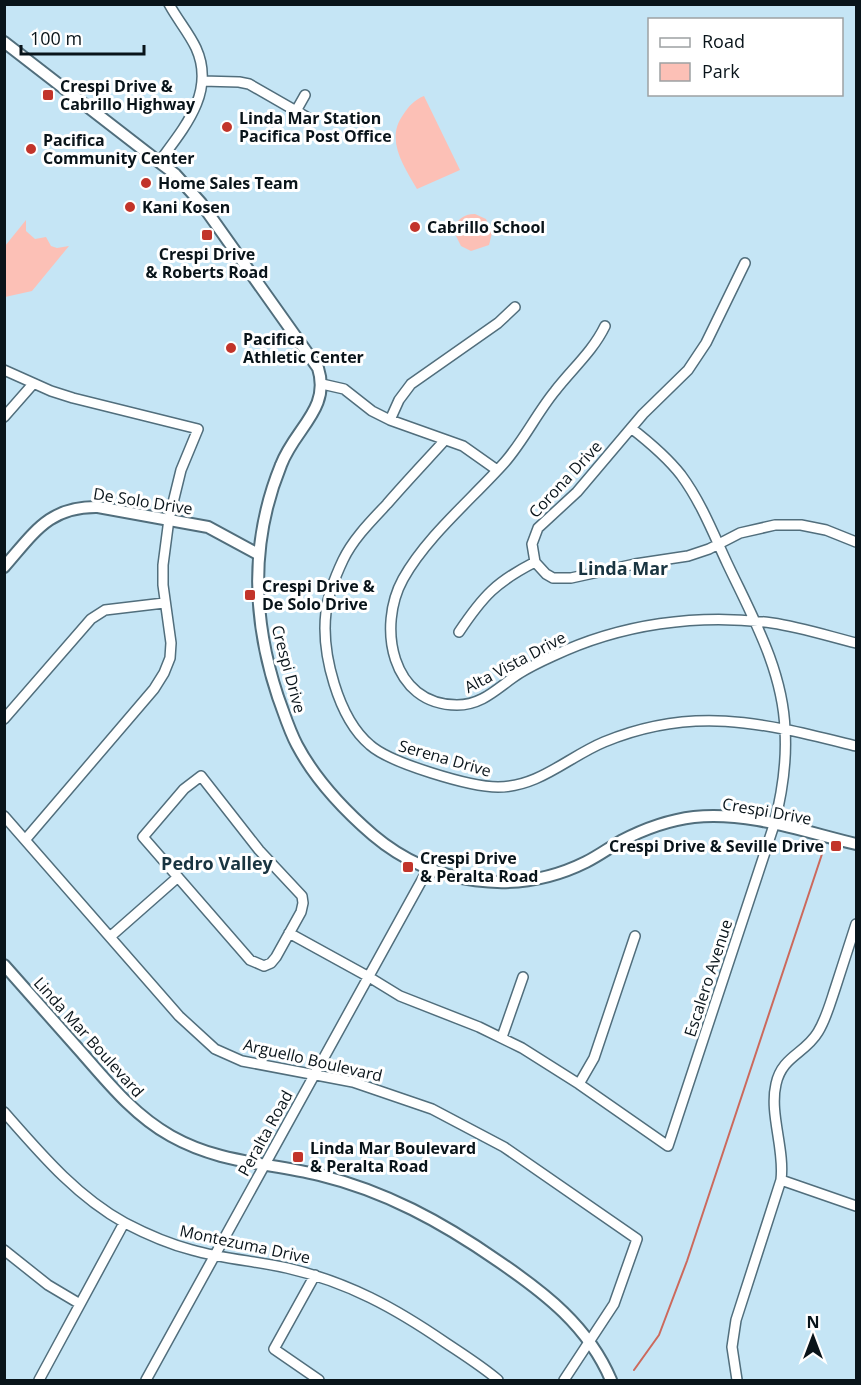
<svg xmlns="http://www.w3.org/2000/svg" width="861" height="1385" viewBox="0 0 861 1385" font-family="'Open Sans',sans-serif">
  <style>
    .green { fill: #fcc0b6 }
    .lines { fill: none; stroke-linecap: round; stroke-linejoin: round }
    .stream { stroke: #cc695c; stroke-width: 2 }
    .minor-casing { stroke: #516e7c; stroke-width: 12 }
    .tertiary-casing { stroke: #516e7c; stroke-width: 14 }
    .minor { stroke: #fff; stroke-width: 9 }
    .tertiary { stroke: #fff; stroke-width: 10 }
    .poi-dot { fill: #c2342a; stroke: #fff; stroke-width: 2 }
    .labels { text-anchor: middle; stroke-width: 6; stroke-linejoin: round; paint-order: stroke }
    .poi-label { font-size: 16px; font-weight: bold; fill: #09141a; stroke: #fff; text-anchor: start }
    .street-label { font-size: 16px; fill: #09141a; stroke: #fff }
    .neighbourhood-label { font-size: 18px; font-weight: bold; fill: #193440; stroke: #fff }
  </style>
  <rect width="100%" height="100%" fill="#c5e5f5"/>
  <path class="green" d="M424,96L460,170L417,189C404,166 385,140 403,115C409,106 414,100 424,96Z
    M475,214L486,219L492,233L489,245L471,251L461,246L453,230C457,220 463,214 475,214Z
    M26,220V231L35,239L46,237L51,246L57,248L69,246L32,291L5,297V246Z"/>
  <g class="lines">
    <path class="stream" d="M634,1370L659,1335L687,1261L824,848"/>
    <defs>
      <path id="minor" d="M202,81L239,82L249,84L310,119
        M296,111L305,95
        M159,162C184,128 216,92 196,48C189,33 177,19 169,4
        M745,263L706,343L688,370L643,414L577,492L538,528L532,544L535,562L546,574L553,578H571L635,564L688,556L709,549L740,533L775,525H801L826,530L856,542
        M605,326C593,351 572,369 555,391C537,413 524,440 505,462C472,499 427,536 403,579C377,626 391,705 457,705C484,705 499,686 520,673C531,666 542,661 553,656C620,624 698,613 772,623C800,627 828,636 856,643
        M4,370L51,391L73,398L198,429L181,470L169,519L163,565V585L171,643L170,658L164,673L154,689L25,840
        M322,384L344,389L372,411L390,420L463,446L497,470
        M4,417L33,384
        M390,420L399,400L411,384L498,323L515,307
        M445,440C426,461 406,482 387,504C371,521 353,539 343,560C335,577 328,594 326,612C321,653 338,718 370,745C390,763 470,787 498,787C539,787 568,757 604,742C695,704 766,724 856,746
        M459,632C483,596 496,582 535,562
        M4,719L91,619L105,610L164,603
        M201,776L259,850L302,896L303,903L301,912L276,957L271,963L264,966L250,960L143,837L184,789Z
        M4,816L179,1016L215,1049L242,1061L353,1082L432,1109L504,1147L637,1239L614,1304L564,1380
        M289,933L369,977L400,996L479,1027L522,1048L579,1084L668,1146L774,825C782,794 787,762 785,730C783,670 752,616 727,563C713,533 701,502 681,475C667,457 649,442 631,428
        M111,936L178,877
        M502,1037L523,977
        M579,1084L594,1058L635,936
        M4,1112C40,1153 76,1196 125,1223C146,1234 169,1244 192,1250C223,1259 256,1261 287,1268C348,1282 395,1308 446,1343C464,1355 483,1367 498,1380
        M781,1180L856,1206
        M4,1250L48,1285L80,1304
        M315,1275L274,1349L319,1380
        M39,1380L124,1223
        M146,1380L428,869
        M737,1380L732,1347L736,1320L781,1180C785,1149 769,1114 776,1084C782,1056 805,1054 818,1032C826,1019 830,1004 835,989C842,967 849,946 856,924"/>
      <path id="tertiary" d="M4,42L159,162L175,174L201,203L318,368C331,409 295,428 281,465C250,541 252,619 278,697C284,713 289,730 297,745C315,779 344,810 373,835C432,885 516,897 586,862C598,856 609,848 621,841C644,829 669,820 694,817C748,811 805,832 856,844
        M4,567C34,533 49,506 98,507L208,527L258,554
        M4,965C30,994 56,1024 82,1053C109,1084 135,1116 171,1136C221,1164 267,1162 319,1175C385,1191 442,1222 498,1261C545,1293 588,1326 611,1380"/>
    </defs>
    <use href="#minor" class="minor-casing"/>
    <use href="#tertiary" class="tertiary-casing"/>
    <use href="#minor" class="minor"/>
    <use href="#tertiary" class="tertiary"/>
  </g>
  <g class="poi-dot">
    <rect x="42" y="89" width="12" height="12" rx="3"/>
    <circle cx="227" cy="127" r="6"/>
    <circle cx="31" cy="149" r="6"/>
    <circle cx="146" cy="183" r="6"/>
    <circle cx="130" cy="207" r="6"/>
    <circle cx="415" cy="227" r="6"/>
    <rect x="201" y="229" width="12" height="12" rx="3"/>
    <circle cx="231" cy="348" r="6"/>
    <rect x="244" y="589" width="12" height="12" rx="3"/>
    <rect x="830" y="840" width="12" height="12" rx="3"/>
    <rect x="402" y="861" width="12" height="12" rx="3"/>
    <rect x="292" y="1151" width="12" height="12" rx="3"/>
  </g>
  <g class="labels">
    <g class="poi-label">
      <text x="60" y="92">Crespi Drive &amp;<tspan x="60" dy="18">Cabrillo Highway</tspan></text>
      <text x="239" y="124">Linda Mar Station<tspan x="239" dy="18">Pacifica Post Office</tspan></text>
      <text x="43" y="146">Pacifica<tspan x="43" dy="18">Community Center</tspan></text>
      <text x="158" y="189">Home Sales Team</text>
      <text x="142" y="213">Kani Kosen</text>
      <text x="427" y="233">Cabrillo School</text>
      <text x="207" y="260" text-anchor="middle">Crespi Drive<tspan x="207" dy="18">&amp; Roberts Road</tspan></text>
      <text x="243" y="345">Pacifica<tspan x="243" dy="18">Athletic Center</tspan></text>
      <text x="262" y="592">Crespi Drive &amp;<tspan x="262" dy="18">De Solo Drive</tspan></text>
      <text x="824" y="852" text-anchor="end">Crespi Drive &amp; Seville Drive</text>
      <text x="420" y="864">Crespi Drive<tspan x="420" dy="18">&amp; Peralta Road</tspan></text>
      <text x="310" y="1154">Linda Mar Boulevard<tspan x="310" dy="18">&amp; Peralta Road</tspan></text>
    </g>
    <g class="street-label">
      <text transform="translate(565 479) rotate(-47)" y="6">Corona Drive</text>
      <text transform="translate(143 501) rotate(9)" y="6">De Solo Drive</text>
      <text transform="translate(515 662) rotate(-28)" y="6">Alta Vista Drive</text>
      <text transform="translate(289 669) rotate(75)" y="6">Crespi Drive</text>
      <text transform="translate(445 758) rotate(16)" y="6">Serena Drive</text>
      <text transform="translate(767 811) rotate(10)" y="6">Crespi Drive</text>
      <text transform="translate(708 978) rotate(-72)" y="6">Escalero Avenue</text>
      <text transform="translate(89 1037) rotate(48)" y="6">Linda Mar Boulevard</text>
      <text transform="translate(313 1060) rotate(13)" y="6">Arguello Boulevard</text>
      <text transform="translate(265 1133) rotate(-61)" y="6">Peralta Road</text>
      <text transform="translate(245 1244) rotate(12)" y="6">Montezuma Drive</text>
    </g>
    <g class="neighbourhood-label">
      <text x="623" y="575">Linda Mar</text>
      <text x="217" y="870">Pedro Valley</text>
    </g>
  </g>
  <rect width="861" height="1385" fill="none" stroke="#09141a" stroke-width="12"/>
  <rect x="648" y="18" width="195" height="78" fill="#ffffff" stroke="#9da1a3" stroke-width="1.5"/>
  <rect x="660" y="38" width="30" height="9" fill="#ffffff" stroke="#9da1a3" stroke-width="1.5"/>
  <text x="702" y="48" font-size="18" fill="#09141a">Road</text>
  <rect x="660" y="63" width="30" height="18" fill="#fcc0b6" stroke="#9da1a3" stroke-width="1.5"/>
  <text x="702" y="78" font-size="18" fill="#09141a">Park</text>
  <g transform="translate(813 1337)" stroke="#ffffff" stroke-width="4.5" paint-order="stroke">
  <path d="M0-4.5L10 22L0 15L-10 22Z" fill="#09141a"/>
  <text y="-9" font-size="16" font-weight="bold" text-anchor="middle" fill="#09141a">N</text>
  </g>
  <path d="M21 45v9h123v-9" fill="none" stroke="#09141a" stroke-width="3"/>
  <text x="30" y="45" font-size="18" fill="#09141a" stroke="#ffffff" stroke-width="4.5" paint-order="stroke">100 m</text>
</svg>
